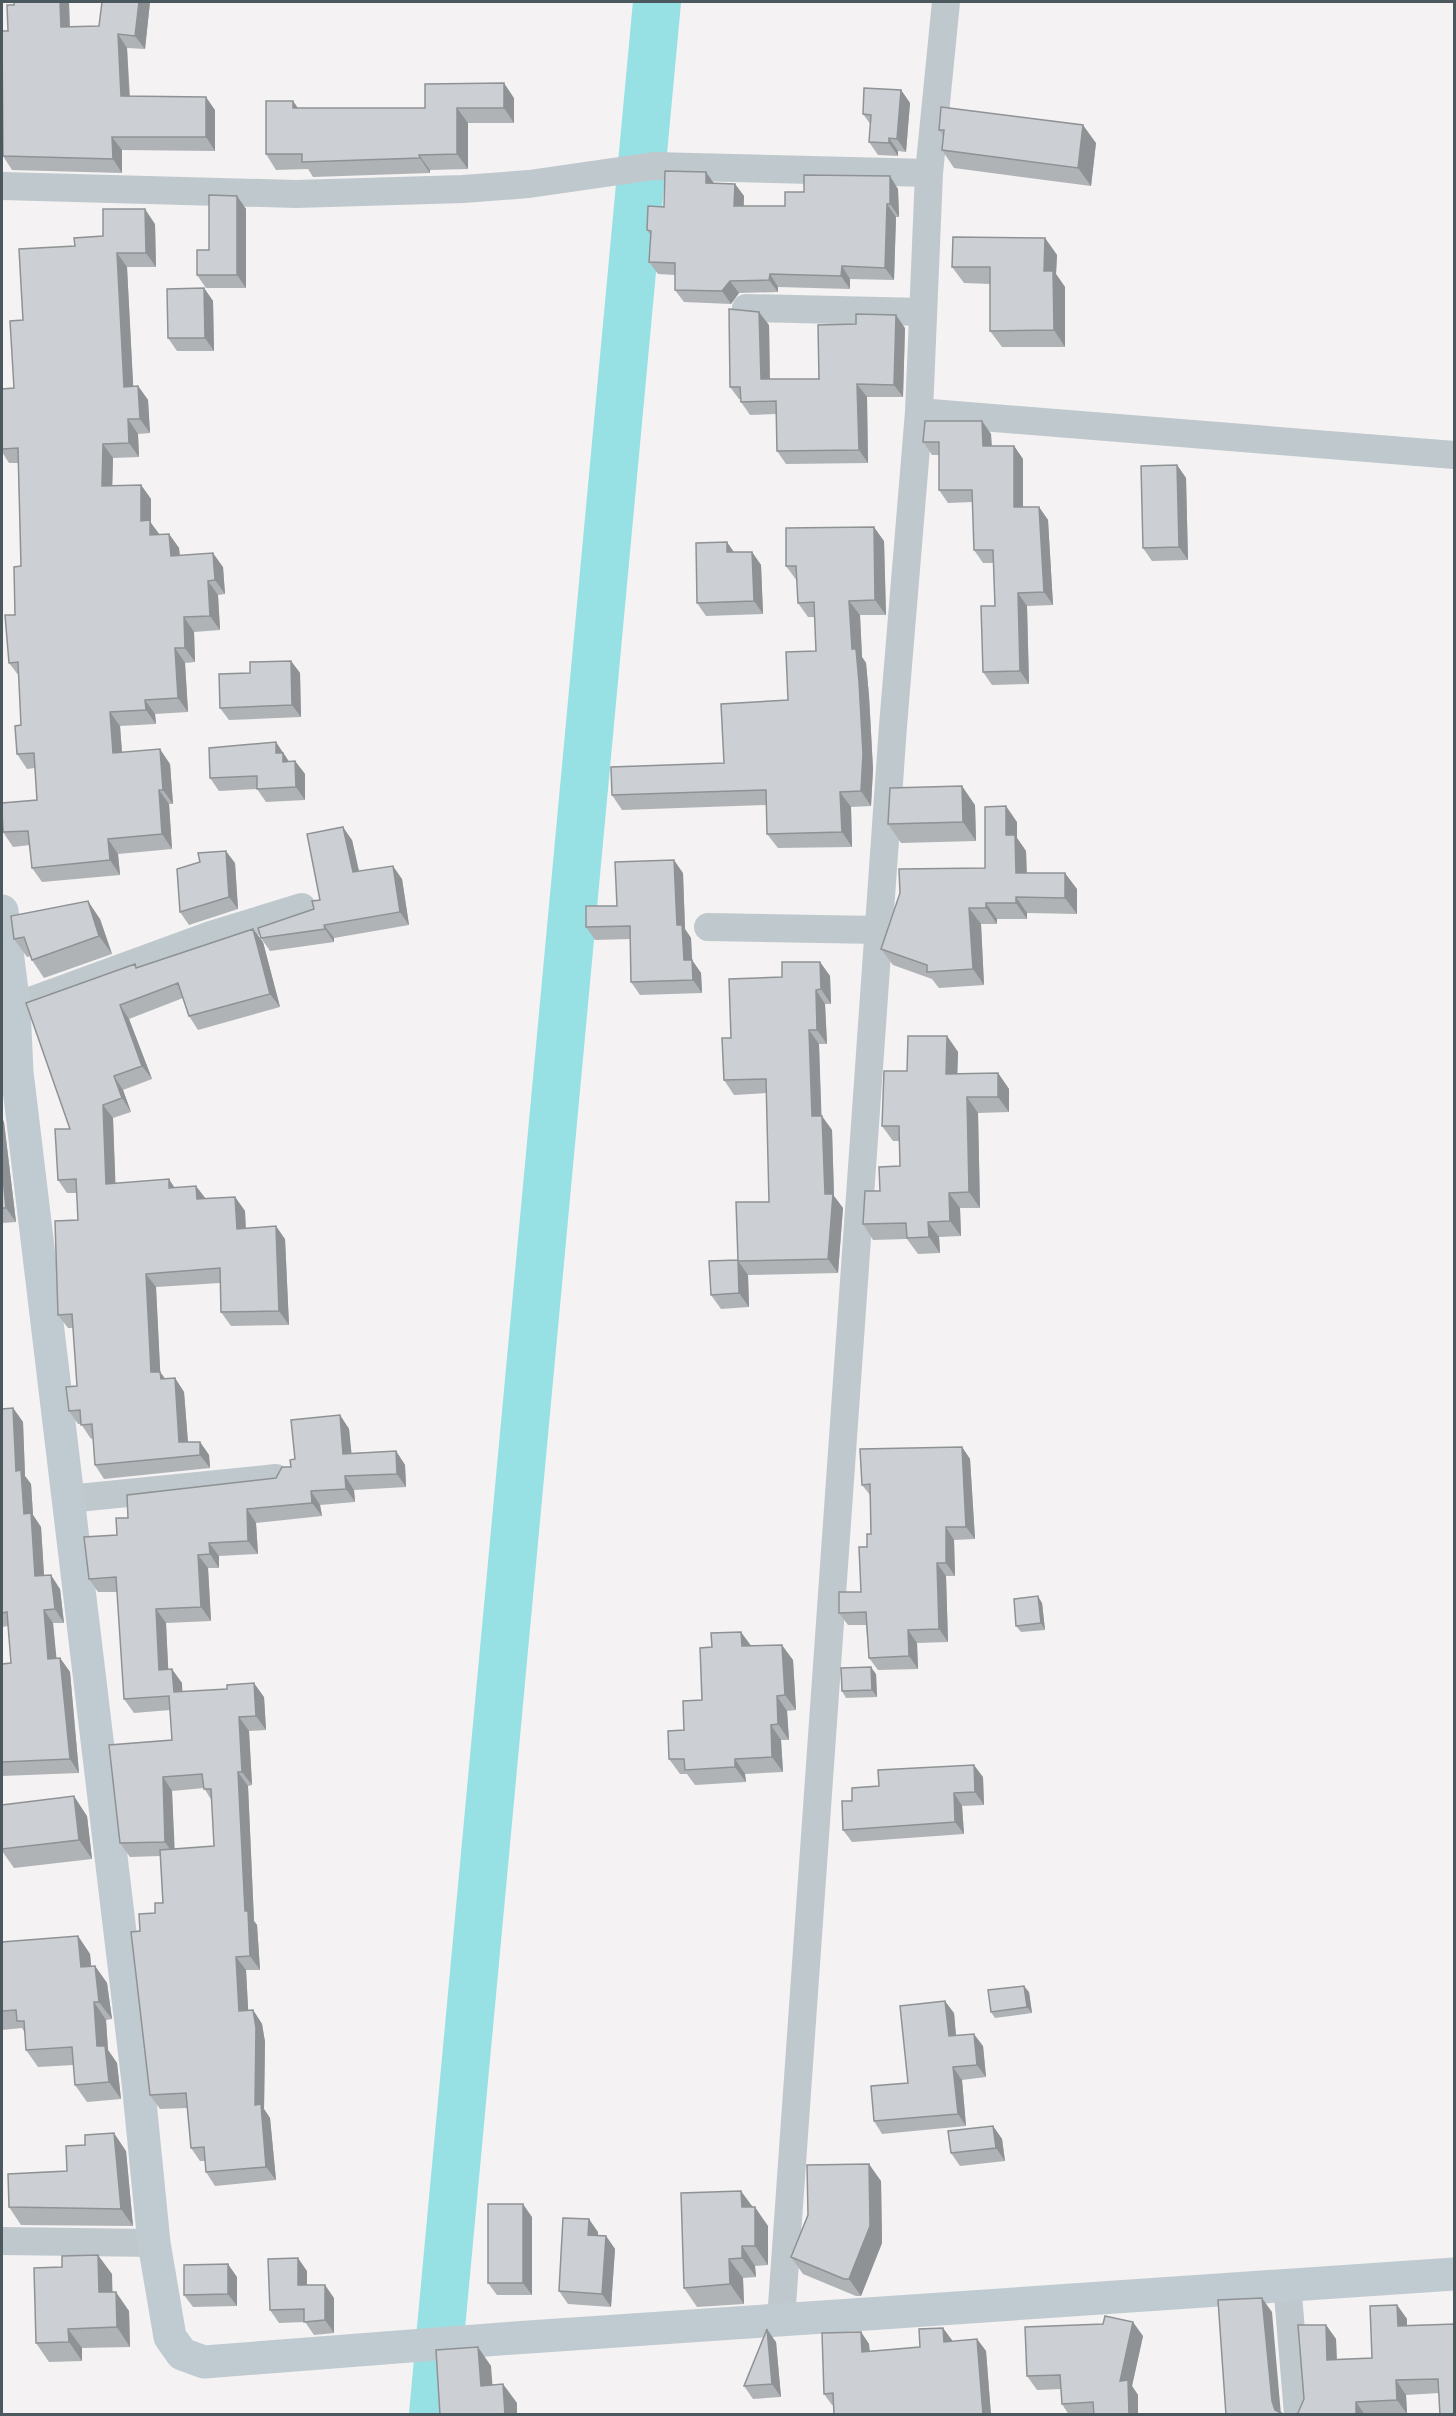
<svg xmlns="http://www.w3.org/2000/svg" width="1456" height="2416" viewBox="0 0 1456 2416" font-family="Arial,sans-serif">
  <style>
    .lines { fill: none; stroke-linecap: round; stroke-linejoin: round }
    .river { stroke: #97e1e5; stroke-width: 48 }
    .street { stroke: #bfc8cd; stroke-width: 28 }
    .secondary { stroke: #c0cbd1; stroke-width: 33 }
    .wall { fill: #afb3b6; fill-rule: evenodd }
    .shaded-wall { fill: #8f9294 }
    .building { fill: #ccd0d4; stroke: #8f9294; stroke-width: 1.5 }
  </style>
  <rect width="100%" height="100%" fill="#f4f2f2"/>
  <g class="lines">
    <path class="river" d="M433,2414L657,2"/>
    <path class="street" d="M2,186L296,194L463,189L529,184L654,166L929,173
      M746,308L923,312
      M919,412L1454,455
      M708,927L879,930
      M14,1007L211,935L302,907
      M68,1499L276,1478
      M2,2241L154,2243
      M1287,2283L1298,2414
      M781,2320L893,726L919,412L929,173L946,2"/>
    <path class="secondary" d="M2,911L14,1007L17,1072L138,2082L154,2243L170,2337L182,2354L204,2362L514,2338L1454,2274"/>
  </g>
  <path class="wall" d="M69,2L70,27L99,26L150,2L145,49L127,48L130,96L215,110V151L122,150V173L12,170L3,156L8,31L14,5Z
    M901,90L910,103L906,152L898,151V156L878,155L869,142L871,125L863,114Z
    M514,98V123H468V169L430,170V173L313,177L308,169L276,170L266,154L293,101L298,108H425Z
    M939,130L1096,143L1091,186L954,168L942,150L944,137Z
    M706,172L714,183L735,184L744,196V206H785L804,192L898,189L899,217H896L894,280L850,279V289L778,287V292L739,293L731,304L684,302L675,290V275L658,274L649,262L651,236L647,230L664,207Z
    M237,196L246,209V288H206L197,275Z
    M155,224L156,267H127L133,386H138L148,400L150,433L138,434L139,457L113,458L112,486L141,485L151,499V523L159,535L169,534L179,548L180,556L223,567L225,594L218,595L220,630L194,632L195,662L185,663L188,712L155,714L156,724L120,726L122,752L170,764L173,804H169L172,849L118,854L120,875L42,882L32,868L30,845L13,847L3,832L37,800L35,768L27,769L17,754L21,725L19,676L9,663L21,566L18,463H9L2,452V389L14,388L23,320L75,246L103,236Z
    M1045,238L1057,255L1056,274L1065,287V347H1002L990,331V284L964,283L952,267Z
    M204,288L213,301L214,351H177L168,338Z
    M769,325L770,379H819L905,328L903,397H867L868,463L786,464L777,451L776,414L750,415L741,402V399H739L730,387Z
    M982,421L991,434L992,446H1014L1023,459V507H1039L1048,520L1053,605L1027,606L1029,684L992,685L983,672L995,606L993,563H983L974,550L973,502L948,503L939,490V455H932L923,442Z
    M1177,465L1186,478L1188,560L1152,561L1143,548Z
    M884,541L886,615H860L862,657L866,663L869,696L873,769L871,806L851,807L852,847L778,848L767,834V805L622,810L612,795L724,763L788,700L816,651L815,617H808L798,603L797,581L786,566Z
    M752,552L761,565L763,614L706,616L697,603Z
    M291,661L300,673L301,717L229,720L220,708L250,673Z
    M285,755L288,761H295L305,774V800L266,802L257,789L219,791L210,778Z
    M975,805L976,841L901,843L888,824Z
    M1017,822V838L1026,851L1027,873L1077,889V914L1027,913V919H997V924H981L984,985L939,988L932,979L893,965L881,949L985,868Z
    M352,840L359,871L402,879L409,925L334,938V942L270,951L261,938L314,909L320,900Z
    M200,862L235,863L238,909L189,925L180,912Z
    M683,873L685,929L691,938L692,960L701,973L702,993L640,995L631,982L630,939L595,940L586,927L617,906Z
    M100,919L112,954L44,978L32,960L31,956L27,957L14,939Z
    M253,929L263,942L280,1007L198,1030L189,1016L183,998L129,1019L152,1079L123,1090L131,1112L113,1118L115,1183L174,1187L205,1199L235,1197L245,1211L246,1228L285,1239L289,1325L231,1326L221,1312L220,1283L156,1287L160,1372L165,1379L175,1378L184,1392L188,1442H200L209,1455L210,1468L104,1479L95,1465L93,1438L91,1439L81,1424H78L69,1411L77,1386L73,1328H68L58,1315L78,1220L77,1193H67L58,1180L70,1129L26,1003L137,968Z
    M820,962L830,976L831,1004H825L827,1044H819L821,1116L832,1130L834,1196L843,1208L838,1273L748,1275L749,1307L721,1309L711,1295L738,1260L769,1202L767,1093L734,1095L724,1080L731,1038L782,977Z
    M947,1036L958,1052L957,1074L998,1073L1009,1089V1112L978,1113L980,1208H960L961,1236L939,1237L940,1253L918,1254L907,1239L873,1240L863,1224L880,1191L900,1166L899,1141H893L882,1126L907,1071Z
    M2,1118L4,1122L16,1222L2,1223Z
    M13,1408L23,1422L25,1476L31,1484L33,1515L41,1527L44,1576L60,1589L64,1623H53L56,1659L60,1658L70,1672L79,1773L2,1776V1664L11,1663L8,1626L2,1627V1409Z
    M340,1415L349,1429L351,1453L396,1451L405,1465L406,1487L354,1490L355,1502L320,1505L322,1516L256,1523L258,1554L219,1556V1568H208L211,1621L166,1623L168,1669L182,1683V1692L264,1697L266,1730L249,1731L252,1785L248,1786L254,1921L257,1925L260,1970H246L248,2010H253L262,2024L265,2042L264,2109L270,2118L276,2180L215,2186L206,2172L205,2161H200L191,2148L187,2108L160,2109L150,2095L140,1931L163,1903L160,1856L130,1857L120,1843L172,1740L170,1710L134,1713L124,1699L117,1592H98L89,1579L128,1518L276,1478L291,1467L295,1459ZM204,1788L212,1801L214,1846L174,1849L172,1791Z
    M962,1447L970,1459L975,1539L954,1540L955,1576H946L948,1642L917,1643L918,1669L878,1670L869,1658L866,1625H848L839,1613L861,1592L871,1534L870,1495L862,1485Z
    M1042,1603L1045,1630L1021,1632L1016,1626Z
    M751,1646L793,1660L796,1710L787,1711L789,1740H781L783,1772L745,1774L746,1782L695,1785L687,1774H680L669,1759L684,1730L702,1700Z
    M876,1674L877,1697L846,1698L842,1691Z
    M983,1777L984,1805L962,1806L964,1834L852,1842L843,1830L852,1801L879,1786Z
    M2,1805L87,1816L92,1859L14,1868L2,1851Z
    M78,1936L90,1954L91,1966H95L107,1983L112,2019L106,2020L108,2050L117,2063L121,2099L87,2102L75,2085L73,2065L38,2067L26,2050L25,2033L22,2028L2,2030V1942Z
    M1029,1992L1032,2013L995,2018L991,2012Z
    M954,2013L956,2035L983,2046L986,2077L962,2080L966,2126L882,2134L874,2121L908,2083Z
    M993,2126L1002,2139L1005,2161L960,2166L951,2153Z
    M126,2151L133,2226L21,2225L9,2207L67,2171Z
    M881,2181L882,2243L861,2296H856L803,2274L791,2257Z
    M752,2207L768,2226V2265L755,2266L756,2277L743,2278L744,2304L697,2307L684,2288Z
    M532,2217V2295H497L488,2283Z
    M598,2232V2235L606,2236L615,2249L611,2307L568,2304L559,2291Z
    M307,2271V2285L334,2298V2333L314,2335L305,2322L279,2323L270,2310Z
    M112,2274V2292L129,2311L130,2347L82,2348V2361L49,2362L36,2343Z
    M237,2277V2306L193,2307L184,2295Z
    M1397,2305L1407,2319V2325L1455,2324L1439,2393L1406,2395L1407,2414L1293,2415L1298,2413L1304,2399L1326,2325L1336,2339L1337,2359L1372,2358Z
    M943,2328L952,2342L977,2339L986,2351L991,2415H834V2405H832L824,2394L861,2332L869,2344L870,2351L920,2347Z
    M1143,2336L1132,2386L1138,2395V2415H1069L1062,2404L1061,2389L1037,2390L1027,2376Z
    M776,2342L781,2397L753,2399L744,2386Z"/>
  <path class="shaded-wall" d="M60,2H69L70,40L61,27Z
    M139,2H150L145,49L135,36Z
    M118,34L127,48L130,110L121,96Z
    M504,83L514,98V123L504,108Z
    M901,90L910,103L906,152L897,139Z
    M206,97L215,110V151L206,137Z
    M293,101L303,116L293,108Z
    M457,108L468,123V169L457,154Z
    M1083,125L1096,143L1091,186L1078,168Z
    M112,137L122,150V173L113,159Z
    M889,138L898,151V156L889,143Z
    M419,155L430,170V173L420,158Z
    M706,172L715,185L706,183Z
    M890,176L898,189L899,217L890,204Z
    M735,184L744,196L743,218L734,206Z
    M237,196L246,209V288L237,275Z
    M887,204L896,217L894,280L885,268Z
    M145,209L155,224L156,267L146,253Z
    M1045,238L1057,255L1056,274L1065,287V347L1054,330L1044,271Z
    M117,253L127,267L134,401L124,387Z
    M842,266L850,279V289L841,276Z
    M770,274L778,287V292L769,280Z
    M730,281L739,293L731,304L722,291Z
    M204,288L213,301L214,351L205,338Z
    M759,312L769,325L770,392L761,379Z
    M896,315L905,328L903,397L894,385Z
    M857,384L867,397L868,463L859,450Z
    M138,386L148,400L150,433L140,419Z
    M128,419L138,434L139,457L129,443Z
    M982,421L991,434L992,459L983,446Z
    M103,444L113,458L112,500L102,486Z
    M1014,446L1023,459V520L1014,507Z
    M1177,465L1186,478L1188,560L1179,547Z
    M141,485L151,499V523L160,535V549L141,521Z
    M1039,507L1048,520L1053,605L1044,592Z
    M874,527L884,541L886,615L875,600Z
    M169,534L179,548L181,571L171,556Z
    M727,542L736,555L727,552Z
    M752,552L761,565L763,614L754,601Z
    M213,553L223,567L225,594L215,580Z
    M208,581L218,595L220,630L210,616Z
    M1018,593L1027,606L1029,684L1020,671Z
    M849,601L860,615L862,657L866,663L869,696L873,769L871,806L861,791Z
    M184,617L194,632L195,662L185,648Z
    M175,648L185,663L188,712L178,698Z
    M291,661L300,673L301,717L292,705Z
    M145,700L155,714L156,724L146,710Z
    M110,712L120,726L123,767L113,753Z
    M276,742L292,766V775L276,753Z
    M160,749L170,764L173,804L163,790Z
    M295,761L305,774V800L296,787Z
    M962,786L975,805L976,841L963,822Z
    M159,790L169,804L172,849L162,834Z
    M840,792L851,807L852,847L842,832Z
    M1006,806L1017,822V838L1026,851L1027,889L1016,873L1006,835Z
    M343,827L352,840L362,885L353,872Z
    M108,839L118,854L120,875L110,860Z
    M226,851L235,863L238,909L229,897Z
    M674,860L683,873L685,929L691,938L692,960L701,973L702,993L693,980L684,960L677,925Z
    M393,866L402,879L409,925L400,912Z
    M1065,873L1077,889V914L1065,898Z
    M1016,897L1027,913V919L1016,903Z
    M88,901L100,919L112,954L99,936Z
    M986,903L997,919V924L986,908Z
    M969,908L981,924L984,985L973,969Z
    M324,925L334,938V942L325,929Z
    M253,929L263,942L280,1007L270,994Z
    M820,962L830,976L831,1004L821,989Z
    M816,990L825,1004L827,1044L817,1030Z
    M120,1005L129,1019L152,1079L142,1066Z
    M809,1030L819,1044L822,1130L812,1116Z
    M947,1036L958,1052L957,1089L946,1074Z
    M998,1073L1009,1089V1112L998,1097Z
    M114,1076L123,1090L131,1112L122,1098Z
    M967,1097L978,1113L980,1208L969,1192Z
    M103,1105L113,1118L116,1197L106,1184Z
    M822,1116L832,1130L834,1196L843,1208L838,1273L828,1259Z
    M2,1118L4,1122L16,1222L6,1208L2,1168Z
    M169,1179L178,1193L169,1188Z
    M196,1186L206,1199H197Z
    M949,1193L960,1208L961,1236L950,1221Z
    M235,1197L245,1211L246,1243L237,1229Z
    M928,1222L939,1237L940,1253L929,1237Z
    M276,1226L285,1239L289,1325L279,1311Z
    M2,1256L3,1277L2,1274Z
    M738,1261L748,1275L749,1307L739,1293Z
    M146,1274L156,1287L161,1386L151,1372Z
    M160,1372L170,1385L161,1379Z
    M175,1378L184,1392L189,1456L179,1442Z
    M13,1408L23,1422L25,1476L31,1484L33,1515L41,1527L45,1590L35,1576L16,1471Z
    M340,1415L349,1429L353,1467L343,1454Z
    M200,1442L209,1455L210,1468L200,1455Z
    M962,1447L970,1459L975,1539L966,1527Z
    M396,1451L405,1465L406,1487L397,1474Z
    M345,1476L354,1490L355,1502L346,1489Z
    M311,1491L320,1505L322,1516L312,1503Z
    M247,1509L256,1523L258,1554L248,1541Z
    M946,1527L954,1540L955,1576L946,1563Z
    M209,1543L219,1556V1568L210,1554Z
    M198,1555L208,1568L211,1621L201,1607Z
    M937,1563L946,1576L948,1642L939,1629Z
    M51,1575L60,1589L64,1623L55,1609Z
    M1038,1596L1042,1603L1045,1630L1041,1623Z
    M156,1609L166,1623L169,1684L159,1670Z
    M44,1610L53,1623L58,1673L48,1659Z
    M908,1630L917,1643L918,1669L909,1656Z
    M741,1632L752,1647L742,1646Z
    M782,1645L793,1660L796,1710L785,1695Z
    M60,1658L70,1672L79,1773L70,1759Z
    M871,1667L876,1674L877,1697L872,1690Z
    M172,1669L182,1683L183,1706L174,1692Z
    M254,1683L264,1697L266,1730L256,1716Z
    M777,1696L787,1711L789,1740L778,1724Z
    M239,1717L249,1731L252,1785L242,1772Z
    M771,1725L781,1740L783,1772L772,1757Z
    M735,1759L745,1774L746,1782L735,1767Z
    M974,1765L983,1777L984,1805L975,1792Z
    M238,1772L248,1786L254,1921L257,1925L260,1970L250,1956L245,1911Z
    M163,1777L172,1791L175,1856L165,1842Z
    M954,1793L962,1806L964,1834L955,1822Z
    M74,1796L87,1816L92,1859L79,1840Z
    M78,1936L90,1954L93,1984L81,1967Z
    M236,1957L246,1970L249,2024L239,2011Z
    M95,1966L107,1983L112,2019L99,2002Z
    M1024,1986L1029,1992L1032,2013L1027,2007Z
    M945,2001L954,2013L957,2048L949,2036Z
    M94,2002L106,2020L108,2050L117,2063L121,2099L109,2082L97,2046Z
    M253,2010L262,2024L265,2042L264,2109L270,2118L276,2180L266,2167L255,2105Z
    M974,2034L983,2046L986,2077L977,2065Z
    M953,2067L962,2080L966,2126L958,2114Z
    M993,2126L1002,2139L1005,2161L996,2148Z
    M114,2133L126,2151L133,2226L121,2209Z
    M869,2164L881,2181L882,2243L861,2296L849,2279Z
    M741,2191L755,2210V2207L768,2226V2265L755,2246L742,2207Z
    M523,2204L532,2217V2295L523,2283Z
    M589,2219L598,2232L597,2248L588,2235Z
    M606,2236L615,2249L611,2307L602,2294Z
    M742,2246L755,2266L756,2277L742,2258Z
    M98,2255L112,2274L113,2311L99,2292Z
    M298,2258L307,2271V2298L298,2285Z
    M729,2259L743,2278L744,2304L730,2284Z
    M228,2264L237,2277V2306L228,2294Z
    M325,2285L334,2298V2333L325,2320Z
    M116,2292L129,2311L130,2347L117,2327Z
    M1262,2298L1272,2312L1281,2415L1275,2410L1272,2401Z
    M1397,2305L1407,2319V2340L1398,2326Z
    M1133,2322L1143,2336L1132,2386L1138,2395V2415H1129L1120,2381Z
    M1326,2325L1336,2339L1337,2374L1327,2360Z
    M943,2328L952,2340V2354L944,2342Z
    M68,2329L82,2348V2361L69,2342Z
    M767,2329L776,2342L781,2397L772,2384Z
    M861,2332L869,2344L870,2364L862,2352Z
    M977,2339L986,2351L991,2415H983Z
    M478,2347L491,2366L494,2405L481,2386Z
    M1396,2380L1406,2395L1407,2414L1397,2400Z
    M503,2384L517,2403V2415H505Z
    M1356,2402L1365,2415H1356Z"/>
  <path class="building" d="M14,2H60L61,27L99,26L102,2H139L135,36L118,34L121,96L206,97V137H112L113,159L3,156L2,31H8L7,5H14Z
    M504,83V108H457V154L419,155L420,158L302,162V154H266V101H293V108H425V84Z
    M864,88L901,90L897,139L889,138V143L869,142L871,115L863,114Z
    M941,107L1083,125L1078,168L942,150L944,130H939Z
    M665,171L706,172V183L735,184L734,206H785V192H804V175L890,176V204H887L885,268L842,266L841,276L770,274L769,280L730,281L722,291L675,290V263L649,262L651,231L647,230L648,206L664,207Z
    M209,195L237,196V275H197V250H209Z
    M103,209H145L146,253H117L124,387L138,386L140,419H128L129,443L103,444L102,486L141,485V521L150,520V535L169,534L171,556L213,553L215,580L208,581L210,616L184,617L185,648H175L178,698L145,700L146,710L110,712L113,753L160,749L163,790H159L162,834L108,839L110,860L32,868L28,831L3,832L2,812V803L37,800L34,753L17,754L15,726L21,725L18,662L9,663L5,615H15L14,567L21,566L18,448L2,449V389L14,388L10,321L23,320L19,249L75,246L74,238L103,236Z
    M953,237L1045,238L1044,271H1053L1054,330L990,331V267H952Z
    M204,288L205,338H168L167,289Z
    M729,309L759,312L761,379H819L818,325L856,324V314L896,315L894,385L857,384L859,450L777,451L776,401L741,402L740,387H730Z
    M925,421H982L983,446H1014V507H1039L1044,592L1018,593L1020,671L983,672L981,606H995L993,550H974L972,490H939V442H923Z
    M1177,465L1179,547L1143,548L1141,466Z
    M874,527L875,600L849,601L852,649H856L859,682L863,754L861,791L840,792L842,832L767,834L766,790L612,795L611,767L724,763L721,704L788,700L786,652L816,651L814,602L798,603L796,566H786V528Z
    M727,542V552H752L754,601L697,603L696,543Z
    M291,661L292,705L220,708L219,674L250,673V662Z
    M276,742V753H283V762L295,761L296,787L257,789V776L210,778L209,748Z
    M962,786L963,822L888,824L890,788Z
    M1006,806V835H1015L1016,873H1065V898L1016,897V903H986V908H969L973,969L927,972V965L881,949L900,893L899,869L985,868V807Z
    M343,827L353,872L393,866L400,912L324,925L325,929L261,938L258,928L314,909L312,901L320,900L307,834Z
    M226,851L229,897L180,912L177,869L200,862L198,853Z
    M674,860L677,925H682L684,960H692L693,980L631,982L630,926L586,927V906H617L615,862Z
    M88,901L99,936L32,960L24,937L14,939L11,916Z
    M253,929L270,994L189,1016L178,983L120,1005L142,1066L114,1076L122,1098L103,1105L106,1184L169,1179V1188L196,1186L197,1199L235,1197L237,1229L276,1226L279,1311L221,1312L220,1268L146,1274L151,1372H160L161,1379L175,1378L179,1442H200V1455L95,1465L92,1424L81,1425L80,1410L69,1411L66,1387L77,1386L72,1314L58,1315L55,1221L78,1220L76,1179L58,1180L55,1129H70L26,1003L135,964L136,968Z
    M782,962H820L821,989L816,990L817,1030H809L812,1116H822L825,1194H833L828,1259L738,1261L739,1293L711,1295L709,1261L738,1260L736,1202H769L766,1079L724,1080L722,1038H731L729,979L782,977Z
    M908,1036H947L946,1074L998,1073V1097H967L969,1192L949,1193L950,1221L928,1222L929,1237L907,1238L906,1223L863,1224L865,1191H880L879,1167L900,1166L899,1126H882L884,1071H907Z
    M2,1168L6,1208H2Z
    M13,1408L16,1471L21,1470L24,1514L31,1513L35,1576L51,1575L55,1609L44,1610L48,1659L60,1658L70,1759L2,1762V1664L11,1663L7,1612L2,1613V1409Z
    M340,1415L343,1454L396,1451L397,1474L345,1476L346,1489L311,1491L312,1503L247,1509L248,1541L209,1543L210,1554L198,1555L201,1607L156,1609L159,1670L172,1669L174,1692L227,1689V1685L254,1683L256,1716L239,1717L242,1772H238L245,1911H248L250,1956L236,1957L239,2011L253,2010L256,2028L255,2105L261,2104L266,2167L206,2172L204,2147L191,2148L186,2093L150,2095L131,1932L140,1931L139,1914L155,1913V1903H163L160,1850L214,1846L211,1789H204L202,1774L163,1777L165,1842L120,1843L109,1745L172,1740L169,1696L124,1699L116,1577L89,1579L84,1537L117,1535L116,1518H128L127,1495L276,1478L282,1467H291L290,1460L295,1459L291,1420Z
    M962,1447L966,1527H946V1563H937L939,1629L908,1630L909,1656L869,1658L866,1612L839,1613V1592H861L859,1547H867V1534H871L870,1484L862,1485L860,1449Z
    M1038,1596L1041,1623L1016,1626L1014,1599Z
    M741,1632L742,1646L782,1645L785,1695L777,1696L778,1724L771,1725L772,1757L735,1759V1767L685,1770L684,1759H669L668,1731L684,1730L683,1701L702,1700L700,1648L712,1647L711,1633Z
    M871,1667L872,1690L842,1691L841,1668Z
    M974,1765L975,1792L954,1793L955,1822L843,1830L842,1801H852V1788L879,1786L878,1770Z
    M74,1796L79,1840L2,1849V1805Z
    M78,1936L81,1967L95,1966L99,2002H94L97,2046H105L109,2082L75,2085L72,2047L26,2050L24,2021H17L16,2010L2,2011V1942Z
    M1024,1986L1027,2007L991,2012L988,1990Z
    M945,2001L949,2036L974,2034L977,2065L953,2067L958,2114L874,2121L871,2086L908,2083L900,2006Z
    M993,2126L996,2148L951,2153L948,2131Z
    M114,2133L121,2209L9,2207L8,2174L67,2171L66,2146L85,2145V2135Z
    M869,2164L870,2226L849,2279H844L791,2257L808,2215L807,2165Z
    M741,2191L742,2207H755V2246H742V2258L729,2259L730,2284L684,2288L681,2193Z
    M488,2204H523V2283H488Z
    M563,2218L589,2219L588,2235L606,2236L602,2294L559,2291Z
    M98,2255L99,2292H116L117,2327L68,2329L69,2342L36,2343L34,2268L62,2267V2256Z
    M298,2258V2285H325V2320L304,2322V2309L270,2310L268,2259Z
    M228,2264V2294L184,2295V2265Z
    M1262,2298L1272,2401L1275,2410L1285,2415H1226L1218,2300Z
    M1397,2305L1398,2326L1455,2324V2415H1440L1438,2379L1396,2380L1397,2400L1356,2402V2415H1293L1298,2413L1304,2399L1298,2325H1326L1327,2360L1372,2358L1370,2306Z
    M1105,2316L1133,2322L1120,2381L1128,2380L1129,2415H1094L1093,2402L1062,2404L1060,2375L1027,2376L1025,2327L1103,2324Z
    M943,2328L944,2342L977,2339L983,2415H834L833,2393L824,2394L822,2333L861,2332L862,2352L920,2347L919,2329Z
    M767,2329L772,2384L744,2386Z
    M478,2347L481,2386L503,2384L505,2415H440L436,2350Z"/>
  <rect width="1456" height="2416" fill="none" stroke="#4b585e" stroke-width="6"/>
</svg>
